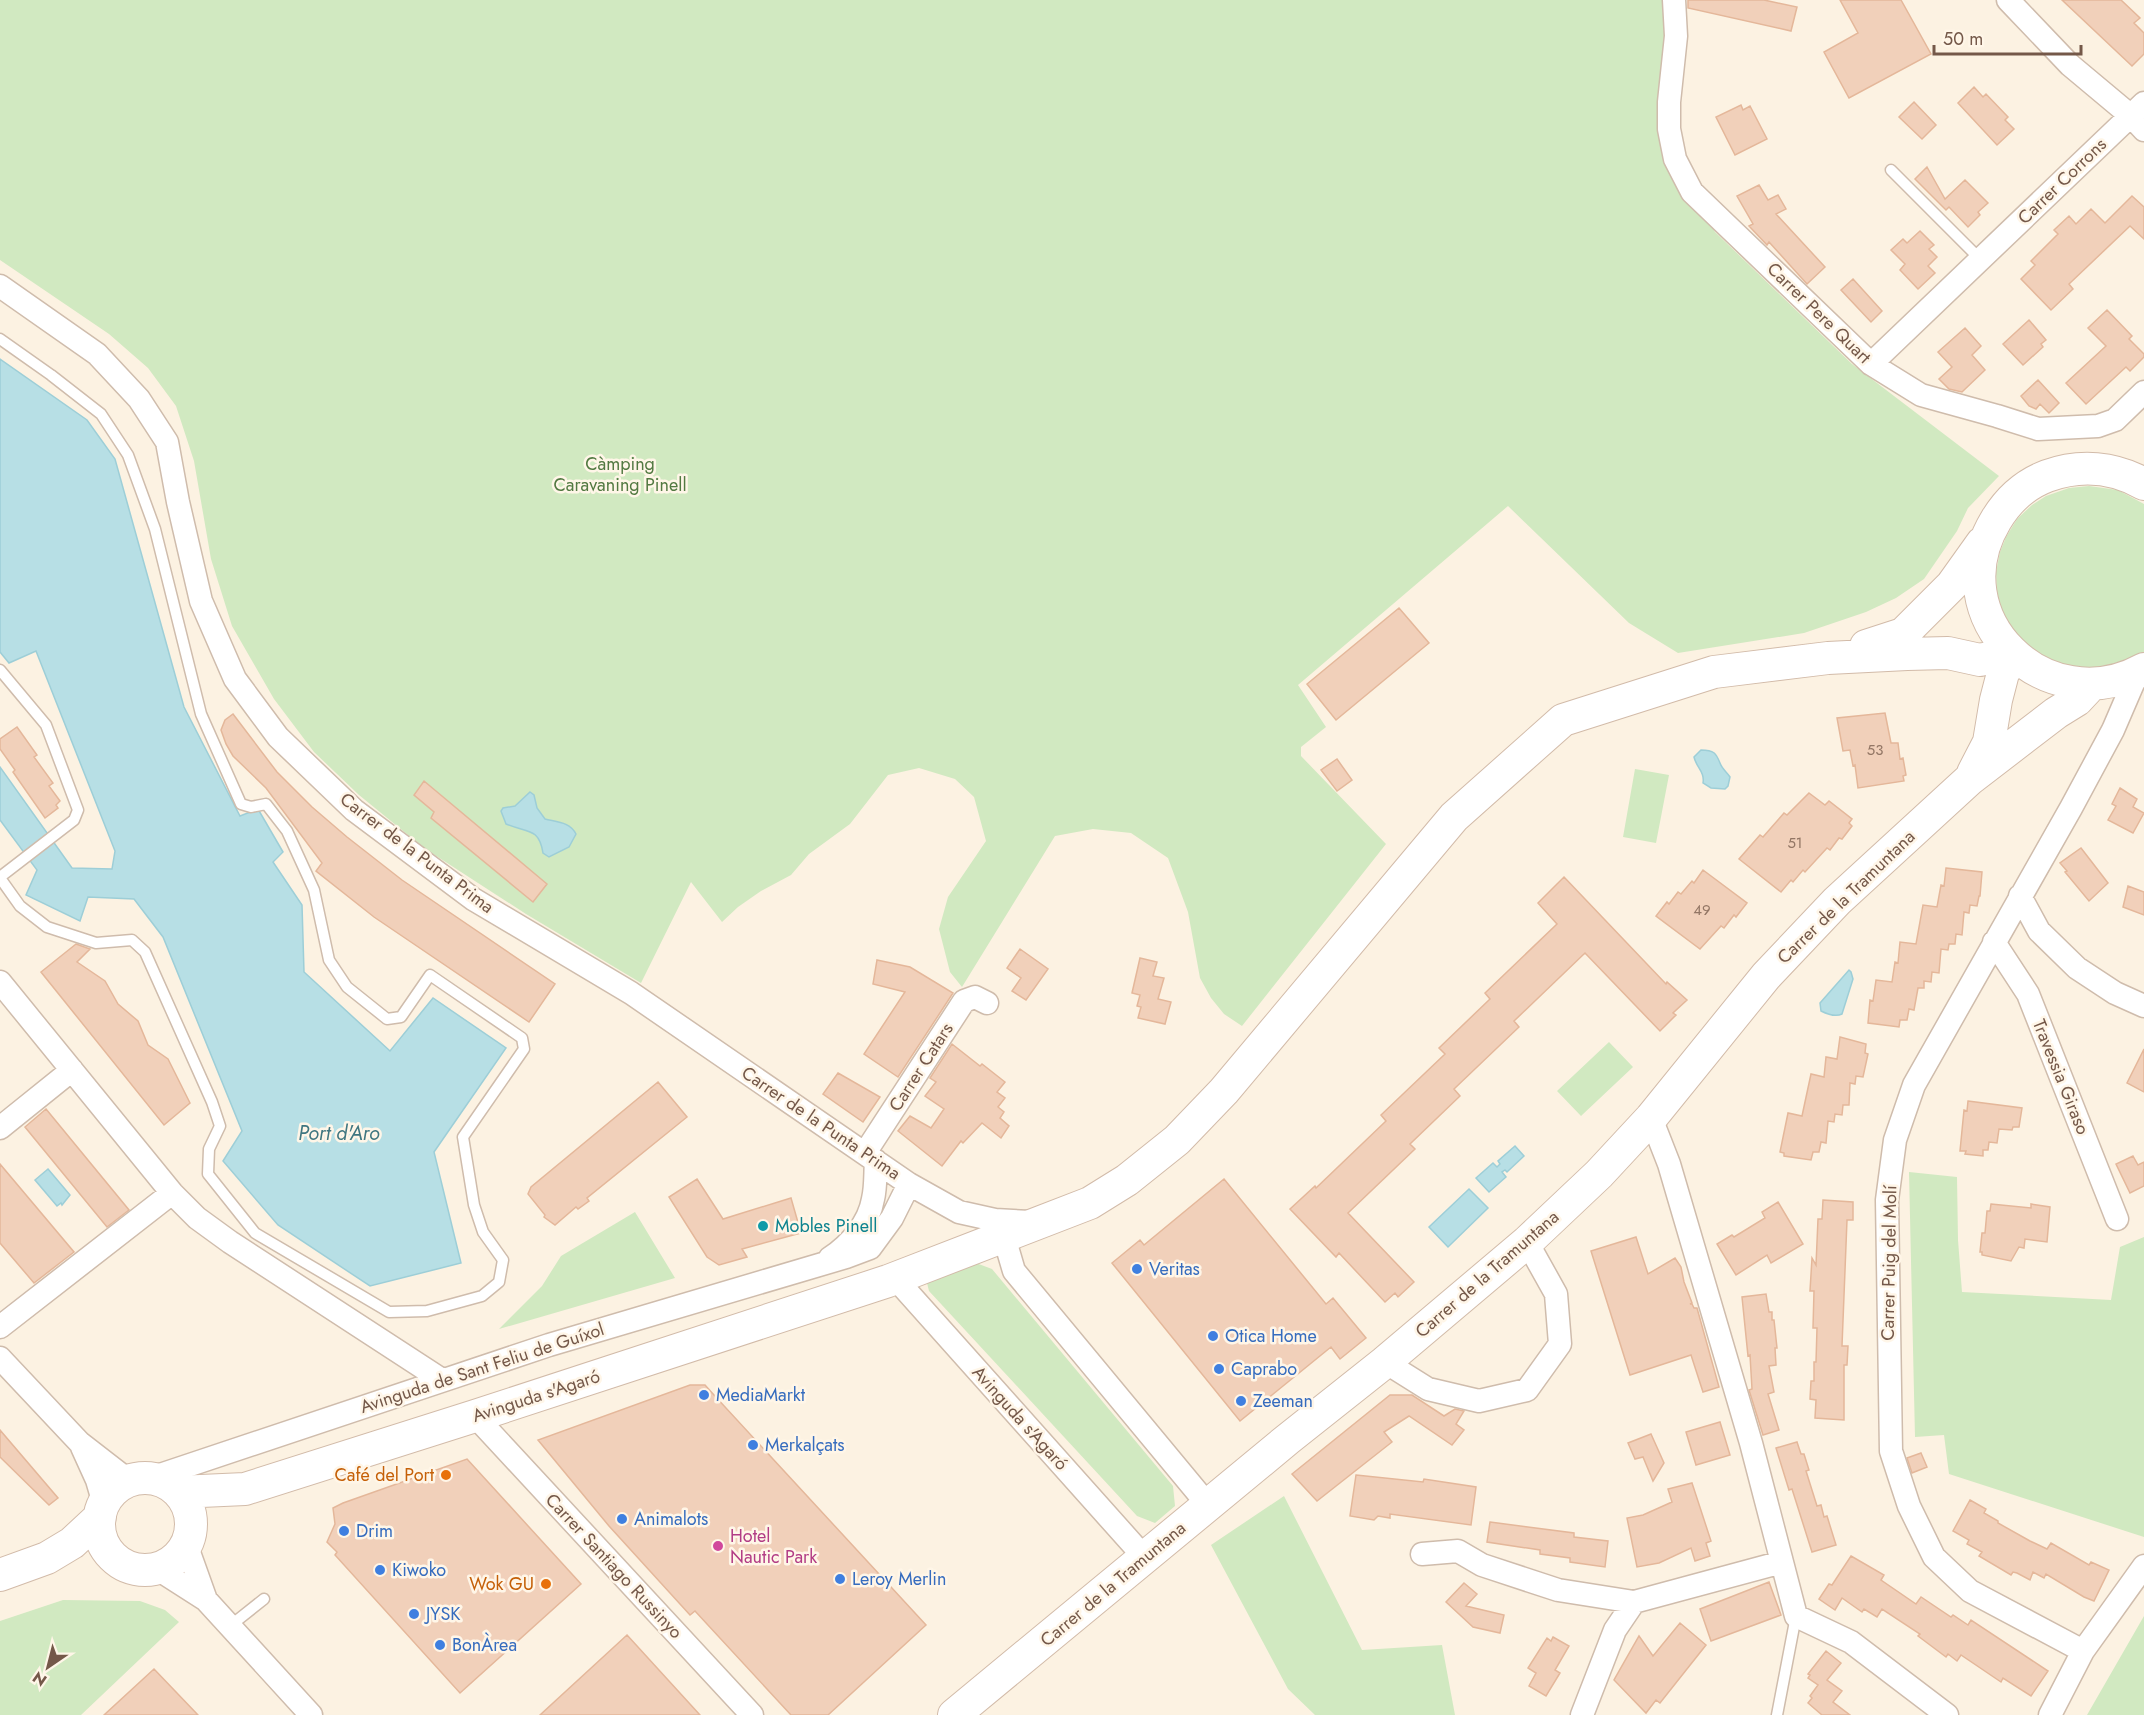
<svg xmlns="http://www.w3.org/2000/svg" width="2144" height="1715" viewBox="0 0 2144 1715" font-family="Jost,sans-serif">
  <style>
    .green { fill: #d1e9c1 }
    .water { fill: #b7dfe5; stroke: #9dced7; stroke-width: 1.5 }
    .building { fill: #f1d0ba; stroke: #e4b79a; stroke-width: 1.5 }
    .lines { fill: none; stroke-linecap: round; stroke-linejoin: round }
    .lane-casing { stroke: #cfbcac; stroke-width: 13 }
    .street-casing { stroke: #cfbcac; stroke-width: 25 }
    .secondary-casing { stroke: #d2bba9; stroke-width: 34 }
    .lane { stroke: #fff; stroke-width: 10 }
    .street { stroke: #fff; stroke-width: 22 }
    .secondary { stroke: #fff; stroke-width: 32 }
    .culture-dot { fill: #0f9aa8; stroke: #fff6e8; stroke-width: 2 }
    .shop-dot { fill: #3f7fe0; stroke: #fff6e8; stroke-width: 2 }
    .food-dot { fill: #e8710a; stroke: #fff6e8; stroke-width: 2 }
    .hotel-dot { fill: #d1479c; stroke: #fff6e8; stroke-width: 2 }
    .labels { text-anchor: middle; stroke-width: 5; stroke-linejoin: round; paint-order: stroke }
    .number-label { font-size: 15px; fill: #937665 }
    .street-label { font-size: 18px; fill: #745849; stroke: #fff6e8 }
    .park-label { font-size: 18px; fill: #527941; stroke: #fff6e8 }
    .culture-label { font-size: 18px; fill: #0d838f; stroke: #fff6e8; text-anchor: start }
    .shop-label { font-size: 18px; fill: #366cbe; stroke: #fff6e8; text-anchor: start }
    .food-label { font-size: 18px; fill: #c56008; stroke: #fff6e8; text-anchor: end }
    .hotel-label { font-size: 18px; fill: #b23c85; stroke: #fff6e8; text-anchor: start }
    .water-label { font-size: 20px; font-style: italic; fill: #3f7680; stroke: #fff6e8 }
  </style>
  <rect width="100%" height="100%" fill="#fcf2e2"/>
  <path class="green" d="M0,0H1672L1669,148L1715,232L1852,364L1999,476L1968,508L1957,531L1924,579L1896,598L1866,612L1804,633L1678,653L1629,623L1508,506L1298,685L1326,727L1301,747V756L1386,844L1242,1026L1224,1014L1211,998L1200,978L1188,912L1168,858L1131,833L1093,829L1055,836L962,987L950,972L939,929L948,897L986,841L974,797L955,779L919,768L888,775L850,824L809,854L791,875L761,891L738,907L722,922L691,882L641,983L526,914L424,848L359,795L314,752L274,699L232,626L211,559L194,461L176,406L148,368L109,334L0,260Z
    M2089,486L2118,490L2144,504V655L2089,672L2038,657L2007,624L1997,597L1996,572L2000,552L2006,537L2017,519L2032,505L2046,496L2069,488Z
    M1635,769L1669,775L1656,843L1623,837Z
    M1609,1042L1633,1067L1581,1116L1557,1091Z
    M1909,1172L1957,1177L1958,1240L1962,1292L2111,1300L2120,1247L2144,1237V1537L1949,1474L1944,1435L1915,1437Z
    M635,1212L675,1278L499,1329L542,1286L561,1256Z
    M976,1263L992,1269L1173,1486L1175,1506L1155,1523L1137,1516L929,1291L926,1279Z
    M1284,1496L1362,1650L1442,1645L1455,1715H1315L1288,1689L1211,1545Z
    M63,1600L140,1601L165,1610L179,1622L81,1715H0V1621Z
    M2144,1616V1715H2087Z"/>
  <path class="water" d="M0,359L87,420L115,459L184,707L240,816L258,809L283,852L273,862L302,905L304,972L390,1051L433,998L506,1048L434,1152L461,1263L370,1286L278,1225L223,1161L242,1131L163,937L134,899L88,897L80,921L26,895L37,870L0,820V767L72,868L112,869L115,851L36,651L9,663L0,652Z
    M1701,750C1714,750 1716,753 1720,763C1722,769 1727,772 1730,777L1728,786L1725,789L1711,788L1703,783C1705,772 1696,767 1694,757Z
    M530,792L534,795L537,808L545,819C557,822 570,822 576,834L569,847L549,857L543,853C539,827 527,833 506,824L501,811L503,808L515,806Z
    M1849,970L1851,972L1853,979L1842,1014C1836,1017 1827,1014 1821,1011L1820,1003Z
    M1515,1146L1524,1156L1507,1172L1505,1170L1502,1172L1506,1177L1489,1192L1476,1178L1493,1163L1497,1167L1500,1164L1498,1161Z
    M48,1169L70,1195L62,1205L61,1203L57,1206L35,1180Z
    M1469,1189L1488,1208L1448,1247L1429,1227Z"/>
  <path class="building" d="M1688,0H1764L1797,7L1791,31L1688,8Z
    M1840,0H1901L1931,54L1849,98L1824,52L1858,33Z
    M2062,0H2121L2140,18L2134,23L2144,33V54L2132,66Z
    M1974,87L1983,97L1986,94L2008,117L2005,120L2014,129L1997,145L1958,103Z
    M1914,102L1936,125L1922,139L1899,117Z
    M1741,105L1743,110L1750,106L1767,139L1735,155L1716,117Z
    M1927,167L1945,199L1965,180L1988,203L1978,212L1980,215L1968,227L1949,207L1946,210L1915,179Z
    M1759,185L1768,200L1778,195L1786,209L1776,214L1825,267L1807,284L1769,242L1767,245L1749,226L1753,224L1737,196Z
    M2132,196L2144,207V239L2130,226L2069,284L2073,289L2051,310L2021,279L2035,265L2031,261L2058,234L2054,230L2069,216L2076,224L2091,209L2105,223Z
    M1920,231L1934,245L1929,249L1937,257L1928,266L1935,273L1918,289L1900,270L1905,264L1891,250L1903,239L1907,243Z
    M1853,279L1882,311L1871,322L1841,290Z
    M2107,310L2132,336L2129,339L2144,354V357L2130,371L2126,367L2086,404L2066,383L2106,346L2088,328Z
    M2029,320L2046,340L2041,344L2043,347L2023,365L2003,344Z
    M1965,328L1981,346L1972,355L1985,370L1962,392L1949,389L1939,379L1952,367L1938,352Z
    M2038,380L2059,403L2049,413L2040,404L2036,409L2029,406L2021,396Z
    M1399,608L1429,643L1336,720L1307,684Z
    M1885,713L1891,743H1898L1900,759L1903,758L1906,775L1903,776L1904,781L1858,788L1855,765L1853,766L1850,750L1843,751L1837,718Z
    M233,714L277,772L312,807L347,837L402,880L555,984L529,1022L374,917L316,871L322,863L266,788L233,756L226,744L221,730L225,720Z
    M17,727L37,755L34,757L53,783L49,786L60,801L56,805L58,808L45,818L13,772L15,770L0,749V739Z
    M1337,759L1352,780L1337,791L1321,770Z
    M424,781L547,884L533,902L431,818L434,812L414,795Z
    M2120,788L2137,799L2133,807L2144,813L2133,833L2108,820L2116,806L2112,804Z
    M1809,793L1825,805L1829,801L1852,819L1849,823L1852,826L1842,839L1839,838L1830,850L1827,848L1805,872L1803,870L1793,882L1791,880L1781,892L1739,859L1760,835L1763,837L1784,813L1787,815Z
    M2081,848L2108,883L2089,901L2065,872L2067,871L2060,863Z
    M1946,868L1982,872L1980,896H1979L1977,906L1970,905L1969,913L1964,912L1962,935L1956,934L1955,944H1949L1948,950L1941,949L1939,973L1932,972L1931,982L1924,981V988H1918L1914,1010L1909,1009L1907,1020H1900L1899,1027L1868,1023L1870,1000L1873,1001L1876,980L1892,982L1895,962L1898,963L1900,942L1916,944L1923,905L1937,907L1941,885L1944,886Z
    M1703,870L1747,903L1736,917L1734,915L1724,928L1721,926L1700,949L1656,916L1667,902L1669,904L1678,892L1681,894L1692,881L1694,883Z
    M1564,877L1666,984L1667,982L1687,1000L1673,1013L1676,1015L1660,1031L1585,953L1514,1021L1519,1027L1454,1089L1460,1096L1410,1144L1415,1149L1348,1213L1414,1282L1398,1297L1395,1293L1385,1302L1339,1253L1336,1257L1290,1209L1315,1186L1316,1188L1386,1121L1381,1115L1445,1054L1439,1048L1490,999L1485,993L1557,924L1538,903Z
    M2128,886L2144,892V915L2123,907Z
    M76,944L90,949L77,962L105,981L118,1004L138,1021L148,1045L168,1059L190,1103L164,1125L41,972Z
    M1020,949L1048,969L1026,1000L1012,991L1021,978L1007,968Z
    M1140,958L1157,962L1153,976L1164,978L1158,999L1171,1002L1165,1024L1138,1018L1141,1007L1137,1006L1140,995L1132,993Z
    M877,960L910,967L953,993L898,1077L864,1054L905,992L873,984Z
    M1840,1037L1866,1044L1865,1053L1868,1054L1863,1077L1856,1076L1855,1084L1850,1083L1849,1105H1843L1842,1115L1835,1114L1834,1122L1828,1121L1826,1143L1821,1142L1819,1152H1813L1811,1160L1784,1156V1153L1780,1152L1788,1113L1802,1116L1811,1074L1824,1077L1826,1057L1837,1059Z
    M952,1044L980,1066L982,1064L1005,1082L997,1092L1005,1098L998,1107L1004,1112L1000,1118L1009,1126L1001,1138L982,1123L963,1143L961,1141L942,1166L898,1131L910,1116L931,1128L944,1109L925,1096L936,1082L930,1078Z
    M2144,1049V1092L2127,1083Z
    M838,1073L880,1097L863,1122L823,1094Z
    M658,1082L687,1117L587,1198L589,1201L578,1209L576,1207L555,1225L544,1217L545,1215L528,1194L531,1187Z
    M1968,1101L2022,1108L2019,1127H2013L2012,1130L1999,1129L1997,1143L1989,1142L1988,1150H1983V1156L1965,1154L1966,1151H1960L1964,1110L1967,1111Z
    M46,1109L129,1210L107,1227L25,1127Z
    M2133,1156L2138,1165L2144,1162V1186L2130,1193L2116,1164Z
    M0,1164L74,1252L34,1283L0,1243Z
    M697,1179L723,1219L791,1198L801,1233L742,1249L747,1257L719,1265L707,1257L669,1197Z
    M1224,1179L1326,1304L1333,1298L1366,1338L1340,1359L1331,1347L1240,1421L1112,1263L1140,1240L1144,1245Z
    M1823,1200L1853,1202V1220H1847L1842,1346H1848L1847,1365H1844V1420L1815,1418L1816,1400L1810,1399L1811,1381H1814V1362H1816L1817,1328H1813L1814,1291H1810L1812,1258L1816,1265L1818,1219H1822Z
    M1778,1202L1803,1244L1771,1263L1767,1255L1736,1275L1717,1244L1732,1235L1734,1237L1765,1218L1762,1212Z
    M1991,1204L2031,1208V1204L2050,1207L2047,1242L2025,1239L2024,1248L2019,1247L2011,1261L1982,1255V1252H1980L1982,1233H1985L1987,1211H1990Z
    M1636,1237L1648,1274L1675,1258L1681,1267L1684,1282L1692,1303L1690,1304H1692L1694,1308H1697L1719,1387L1703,1392L1691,1355L1630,1375L1591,1251Z
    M1766,1294L1769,1312H1772V1320H1774L1777,1348H1775L1776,1365L1769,1366L1774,1392L1768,1394L1779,1430L1763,1435L1749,1390L1752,1389L1750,1355L1748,1356L1742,1297Z
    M690,1385H705L714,1395L926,1625L828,1715H791L695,1611L690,1615L609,1526L538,1440Z
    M1390,1395H1412L1444,1416L1455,1409L1464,1411L1456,1424L1464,1430L1452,1445L1409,1416L1384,1432L1392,1442L1317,1501L1292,1474Z
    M1720,1422L1730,1455L1696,1465L1686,1432Z
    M0,1430L58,1498L49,1505L0,1457Z
    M1651,1434L1664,1463L1653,1481L1643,1457L1635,1459L1628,1443Z
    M1797,1442L1801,1454H1804L1809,1470L1806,1471L1817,1506L1821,1505L1824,1517L1827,1516L1836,1545L1812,1552L1792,1489L1789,1490L1776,1448Z
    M1921,1453L1927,1467L1912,1473L1907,1458Z
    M467,1459L581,1584L460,1693L335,1555L337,1552L327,1542L335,1524L333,1508L343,1503Z
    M1356,1475L1423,1482L1424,1479L1476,1487L1471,1525L1390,1514V1518L1378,1516L1374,1520L1350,1516Z
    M1692,1483L1711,1541L1706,1543L1710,1556L1695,1561L1691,1548L1659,1563L1637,1567L1627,1518L1643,1515L1672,1502L1668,1489Z
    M1970,1500L1986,1509L1984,1513L1998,1521V1523L2030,1541L2047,1549L2051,1543L2089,1565L2091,1562L2109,1570L2094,1601L2084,1597L2046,1574L2044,1578L2033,1572L2030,1580L2017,1573L2013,1572L2011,1575L1979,1556L1982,1552L1967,1544L1969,1540L1953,1531Z
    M1490,1522L1574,1533V1537L1608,1541L1605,1567L1570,1562V1558L1540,1554V1550L1487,1542Z
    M1851,1556L1884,1575L1881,1580L1916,1604L1921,1597L1951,1617L1953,1615L1968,1625L1971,1620L2048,1671L2031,1696L2003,1678L2001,1682L1961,1655L1957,1661L1948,1654L1946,1657L1918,1636L1920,1634L1882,1609L1877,1617L1864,1609L1862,1612L1842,1598L1835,1610L1819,1599L1829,1584L1832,1585Z
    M1769,1582L1781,1615L1711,1641L1700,1609Z
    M1464,1583L1477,1594L1466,1606L1504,1615L1500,1633L1473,1627L1446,1602Z
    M1680,1623L1706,1645L1660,1703L1656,1700L1646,1713L1614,1680L1639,1636L1653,1656Z
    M627,1635L700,1715H540Z
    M1553,1637L1569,1646L1555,1670L1560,1673L1546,1696L1529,1686L1536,1673L1528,1668L1547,1638L1551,1641Z
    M1826,1651L1841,1663L1827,1680L1842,1691L1833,1702L1850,1715H1822L1808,1703L1812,1698L1810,1696L1818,1685L1808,1678L1810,1675L1808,1674Z
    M154,1669L198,1715H104Z"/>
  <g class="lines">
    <defs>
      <path id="lane" d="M1891,170L1980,259
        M0,339L51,375L101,414L128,455L155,529L201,714L241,804L251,807L266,804L287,831L314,890L329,960L347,987L387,1019L401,1017L430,975L522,1038L524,1049L463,1137L474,1205L483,1232L503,1260L499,1282L482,1296L427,1311L389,1312L255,1233L208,1174L209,1149L220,1126L212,1102L145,952L132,940L96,943L47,927L20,906L0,878
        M0,670L46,725L78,810L74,820L0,877
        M230,1626L264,1599
        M1777,1715L1796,1616"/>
      <path id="street" d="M1674,0L1676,36L1669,102V129L1675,159L1692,192L1871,364L1921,395L1997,416L2038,429L2098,426L2115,420L2144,392
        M2008,0L2070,65L2131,116L2144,130
        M0,286L97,354L139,399L167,442L178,502L201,601L235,679L278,737L354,810L473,899L631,993L909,1184L959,1212L995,1220L1030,1222
        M1871,364L2144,103
        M2020,896L2039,931L2077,968L2115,993L2144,1006
        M1994,942L2028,994L2117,1219
        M0,982L172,1193L197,1218L230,1242L442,1380
        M1651,1118L1669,1164L1751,1443L1796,1616L1851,1642L1947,1715
        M0,1128L72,1070
        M865,1153L964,1001L975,997L987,1003
        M1004,1237L1014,1271L1208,1505
        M830,1258C850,1245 869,1223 873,1199C876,1187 875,1173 876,1161
        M895,1278L1145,1558
        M0,1327L172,1193
        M0,1358L80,1443L129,1481
        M1385,1362L1428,1389L1479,1401L1527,1390L1560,1344L1556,1294L1527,1242
        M475,1416L752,1715
        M82,1447L97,1480L104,1504
        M151,1478L549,1345L846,1257L870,1248L892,1218L909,1184
        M186,1544L206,1600
        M1422,1554L1458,1551L1482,1565L1558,1590L1634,1602
        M156,1568L206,1600L311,1715
        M2083,1651L2144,1566
        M1582,1715L1615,1630L1634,1602L1782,1562
        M2050,1715L2083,1651L1970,1591L1934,1557L1909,1506L1891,1451L1887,1200L1895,1140L1914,1085L2071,808L2113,730L2138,672"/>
      <path id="secondary" d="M2144,484C2114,467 2080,464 2047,476C2026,484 2008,500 1996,520C1937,617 2046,723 2144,669
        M1866,646L1903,634L1952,585L1982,543
        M1973,773L1989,742L1996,700L2003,673L2014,656
        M99 1524a46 46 0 1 1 92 0a46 46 0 1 1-92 0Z
        M179,1492L245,1489L475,1416L888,1281L1090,1203L1127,1180L1177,1140L1224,1091L1454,817L1563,720L1714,672L1828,658L1907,654L1948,653L1980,660L1992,657L2006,647
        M0,1575L47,1558L72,1543L100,1517
        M954,1715L1288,1439L1385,1362L1527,1242L1599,1174L1651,1118L1766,976L1837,901L1970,779L2056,713L2077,700L2091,685"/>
    </defs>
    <use href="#lane" class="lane-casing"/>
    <use href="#street" class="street-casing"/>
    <use href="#secondary" class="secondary-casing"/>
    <use href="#lane" class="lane"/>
    <use href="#street" class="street"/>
    <use href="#secondary" class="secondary"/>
  </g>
  <circle class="culture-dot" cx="763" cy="1226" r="6"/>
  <g class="shop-dot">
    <circle cx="1137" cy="1269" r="6"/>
    <circle cx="1213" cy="1336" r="6"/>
    <circle cx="1219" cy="1369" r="6"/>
    <circle cx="704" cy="1395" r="6"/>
    <circle cx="1241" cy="1401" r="6"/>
    <circle cx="753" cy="1445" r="6"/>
    <circle cx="622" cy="1519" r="6"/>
    <circle cx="344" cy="1531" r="6"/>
    <circle cx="380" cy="1570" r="6"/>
    <circle cx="840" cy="1579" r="6"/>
    <circle cx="414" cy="1614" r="6"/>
    <circle cx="440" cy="1645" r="6"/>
  </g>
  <g class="food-dot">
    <circle cx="446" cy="1475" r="6"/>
    <circle cx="546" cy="1584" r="6"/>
  </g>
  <circle class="hotel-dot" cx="718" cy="1546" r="6"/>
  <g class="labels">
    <g class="number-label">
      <text x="1875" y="755">53</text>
      <text x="1795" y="848">51</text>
      <text x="1702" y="915">49</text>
    </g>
    <g class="street-label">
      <text transform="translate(2062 181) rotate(-44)" y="6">Carrer Corrons</text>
      <text transform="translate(1819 313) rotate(44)" y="6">Carrer Pere Quart</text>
      <text transform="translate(417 853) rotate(37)" y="6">Carrer de la Punta Prima</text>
      <text transform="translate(1846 897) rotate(-44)" y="6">Carrer de la Tramuntana</text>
      <text transform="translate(921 1067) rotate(-57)" y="6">Carrer Catars</text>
      <text transform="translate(2061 1077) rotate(68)" y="6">Travessia Giraso</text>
      <text transform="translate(821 1123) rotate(34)" y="6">Carrer de la Punta Prima</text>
      <text transform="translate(1889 1263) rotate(-89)" y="6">Carrer Puig del Molí</text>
      <text transform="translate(1487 1274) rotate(-41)" y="6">Carrer de la Tramuntana</text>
      <text transform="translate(482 1368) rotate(-18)" y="6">Avinguda de Sant Feliu de Guíxol</text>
      <text transform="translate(536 1396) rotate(-18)" y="6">Avinguda s'Agaró</text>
      <text transform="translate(1020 1418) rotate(48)" y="6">Avinguda s'Agaró</text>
      <text transform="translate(614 1566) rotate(47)" y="6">Carrer Santiago Russinyo</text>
      <text transform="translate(1113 1584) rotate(-40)" y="6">Carrer de la Tramuntana</text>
    </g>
    <g class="park-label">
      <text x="620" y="470">Càmping<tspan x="620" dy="21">Caravaning Pinell</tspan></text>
    </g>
    <g class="culture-label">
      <text x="775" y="1232">Mobles Pinell</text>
    </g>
    <g class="shop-label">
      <text x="1149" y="1275">Veritas</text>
      <text x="1225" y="1342">Otica Home</text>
      <text x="1231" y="1375">Caprabo</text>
      <text x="716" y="1401">MediaMarkt</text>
      <text x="1253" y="1407">Zeeman</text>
      <text x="765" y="1451">Merkalçats</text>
      <text x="634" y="1525">Animalots</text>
      <text x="356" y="1537">Drim</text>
      <text x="392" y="1576">Kiwoko</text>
      <text x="852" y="1585">Leroy Merlin</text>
      <text x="426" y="1620">JYSK</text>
      <text x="452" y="1651">BonÀrea</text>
    </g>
    <g class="food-label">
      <text x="434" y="1481">Café del Port</text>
      <text x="534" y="1590">Wok GU</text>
    </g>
    <g class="hotel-label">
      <text x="730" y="1542">Hotel<tspan x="730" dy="21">Nautic Park</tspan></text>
    </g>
    <g class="water-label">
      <text x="339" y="1140">Port d'Aro</text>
    </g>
  </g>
  <g transform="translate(48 1667) rotate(215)" stroke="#fff6e8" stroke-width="4.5" paint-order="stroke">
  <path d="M0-4.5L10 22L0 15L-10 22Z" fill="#745849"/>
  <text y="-9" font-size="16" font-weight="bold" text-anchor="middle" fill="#745849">N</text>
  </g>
  <path d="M1934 45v9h147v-9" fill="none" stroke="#745849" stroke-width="3"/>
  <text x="1943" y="45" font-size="18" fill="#745849" stroke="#fff6e8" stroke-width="4.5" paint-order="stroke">50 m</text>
</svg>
